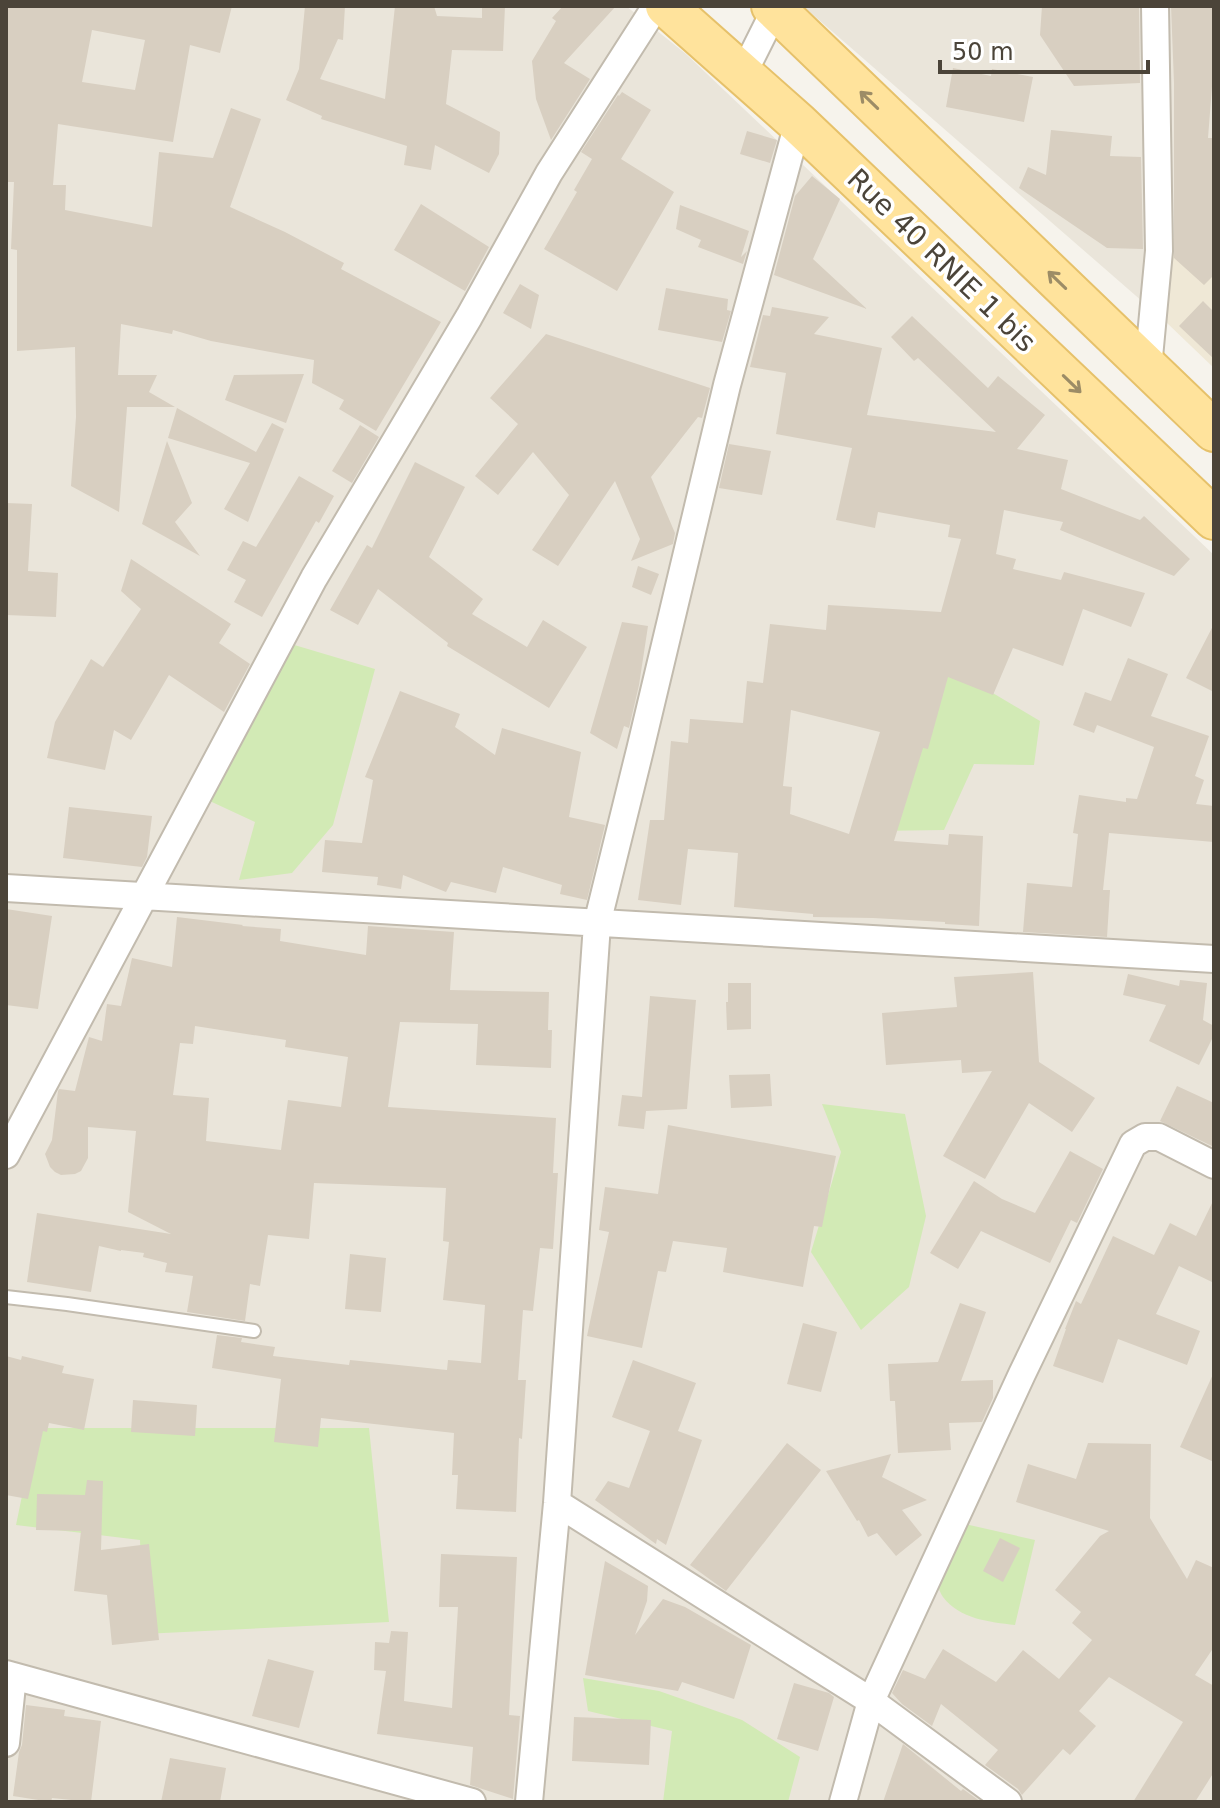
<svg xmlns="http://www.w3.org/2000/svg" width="1220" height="1808" viewBox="0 0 1220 1808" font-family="'DejaVu Sans',sans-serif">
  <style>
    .residential { fill: #eae5da }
    .education { fill: #efe8d6 }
    .green { fill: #d2eab5 }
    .building { fill: #d8cfc1; fill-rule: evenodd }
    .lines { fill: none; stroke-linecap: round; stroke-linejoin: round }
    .lane-casing { stroke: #c2bbae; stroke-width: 16 }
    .street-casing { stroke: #c2bbae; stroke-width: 30 }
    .primary-casing { stroke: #e6c16a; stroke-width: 44 }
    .lane { stroke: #fff; stroke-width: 12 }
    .street { stroke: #fff; stroke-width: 26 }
    .primary { stroke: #ffe39c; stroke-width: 40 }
    .oneway { stroke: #9c8c66 }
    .labels { text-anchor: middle; stroke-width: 7; stroke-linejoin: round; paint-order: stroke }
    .street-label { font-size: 28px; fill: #4b4439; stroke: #fff }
  </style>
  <rect width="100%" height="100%" fill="#f6f3ec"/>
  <path class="residential" d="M6,6H626L686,54L1214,555V1802H6Z
    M803,6H1214V194L1171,240L1166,322Z"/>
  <path class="education" d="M1214,194V368L1166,322L1171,240Z"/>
  <path class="green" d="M281,641L375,669L333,825L292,873L239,880L255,822L199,796Z
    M930,668L986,689L1040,721L1034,765L974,764L944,830L874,831Z
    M822,1104L905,1114L926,1216L909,1287L861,1330L811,1252L841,1152Z
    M36,1428H369L389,1622L143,1634L140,1540L16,1525Z
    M965,1524L1035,1540L1015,1625C989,1622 960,1619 943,1597C938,1590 937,1580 934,1572Z
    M583,1678L659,1691L742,1720L800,1757L788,1802H663L672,1731L588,1711Z"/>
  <path class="building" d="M6,6H232L220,53L190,45L173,142L58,124L53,185H66L65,210L152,227L159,152L213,158L231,108L261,119L230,207L285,232L344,263L341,269L441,322L376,431L339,409L344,400L312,383L314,360L211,341L173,330L172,334L121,324L118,375H157L149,392L175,407H127L119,512L71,486L76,417L75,347L17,351V250L11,249L14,182H6ZM92,30L145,40L135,90L82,82Z
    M305,6H345L343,40L338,39L320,79L385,99L395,6H434L437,16L482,18V6H505L503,51L452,50L446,104L500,132L499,154L489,173L435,145L431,170L404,165L407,146L321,119L322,116L286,100L299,69Z
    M563,6H616L564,63L590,79L551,140L536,99L532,61L556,21L552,18Z
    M1042,6H1139L1140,83L1074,86L1040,35Z
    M1171,6H1214V61L1208,138H1214V275L1204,285L1174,258V83Z
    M953,68L991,76L992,69L1033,77L1024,122L946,107Z
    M622,92L651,110L621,159L674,192L617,291L544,249L577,192L574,190L592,159L581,152L618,95L619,96Z
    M1051,130L1112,136L1110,156L1141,157L1143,249L1107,248L1019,188L1028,167L1046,175Z
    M747,131L777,140L770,163L740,154Z
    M812,176L840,199L813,259L867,309L774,275L795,196Z
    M421,204L489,247L465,291L394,250Z
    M680,205L749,231L741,257L747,251L743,264L698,247L701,240L676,229Z
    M520,284L539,295L531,329L503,313Z
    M666,288L728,299L727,310L731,311L722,342L658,330Z
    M1203,301L1214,312V359L1179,326Z
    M772,307L829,317L814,334L882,348L867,415L996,432L918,358L914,361L891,337L912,316L988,388L998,376L1045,415L1017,449L1068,460L1061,489L1140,520L1144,516L1190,559L1174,576L1060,530L1063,522L1004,510L996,554L1016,559L1013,569L1061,580L1064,572L1145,593L1131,627L1083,609L1063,666L1013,648L993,695L948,677L928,749L923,748L894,841L948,845L949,834L983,836L979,926L945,924V922L873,918L813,917V914L734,907L738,853L688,849L681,905L638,900L650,820H664L671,741L688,743L690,719L743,723L747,681L763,683L770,624L826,630L828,605L941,612L961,539L948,537L950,525L878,512L875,528L836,520L852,448L776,434L786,373L750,367L763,315L770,316ZM791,710L880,732L849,834L790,814L792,787L783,786Z
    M546,334L710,388L702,418L698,417L651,477L675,533L673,544L631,561L640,539L615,481L558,566L532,550L569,495L533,452L498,495L475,476L518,424L490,398Z
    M304,374L286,423L225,400L234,375Z
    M177,408L256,452L272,423L284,429L248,522L224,509L250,463L168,438Z
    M360,425L379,437L352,483L332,471Z
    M167,441L192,503L175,522L200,556L142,524Z
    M729,444L771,451L762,495L719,488Z
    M415,462L465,487L429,557L483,599L472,614L527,647L543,620L587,647L549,708L447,646L448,643L378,589L358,625L330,610L367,545L372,548Z
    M299,476L334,496L319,523L316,521L262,617L234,602L246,580L227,570L243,541L256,547Z
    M6,503L32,504L28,571L58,573L56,617L6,615Z
    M131,559L231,624L219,643L250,664L224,712L169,675L131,740L114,730L105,770L47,758L55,722L91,659L103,667L141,609L121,591Z
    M638,566L659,574L651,595L632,587Z
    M622,622L648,626L639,685L629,728L624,726L617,749L590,733Z
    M1214,624V692L1186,678Z
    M1128,658L1168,674L1151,716L1209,736L1195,776L1204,780L1196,804L1214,806V842L1109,833L1103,890H1110L1107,937L1023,932L1027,883L1072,887L1078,834L1073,833L1079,795L1126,802V798L1137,799L1154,747L1097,725L1094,733L1073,725L1085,692L1111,701Z
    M400,691L460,714L455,727L495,755L502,728L581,752L569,817L605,825L587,900L560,894L562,885L503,867L496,893L451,882L446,892L403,875L401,889L377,885L378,877L322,872L325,840L362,843L373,780L365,777Z
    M69,807L152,816L147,857L142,867L63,858Z
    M6,909L52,916L38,1009L6,1005Z
    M177,917L243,925L242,926L281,929L280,941L366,955L368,926L454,932L450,990L549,992L548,1030H552L551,1068L476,1065L478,1024L400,1022L388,1107L556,1118L553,1173H558L553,1249L540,1248L533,1311L523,1310L518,1380H526L522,1439L519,1438L516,1512L456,1509L458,1475H452L454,1433L321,1418L318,1447L274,1442L281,1379L212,1368L217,1335L242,1338L241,1342L275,1347L273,1356L349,1365L350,1360L447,1370L448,1360L481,1363L485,1305L443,1300L449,1242L443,1241L446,1188L314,1183L309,1239L268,1235L260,1286L250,1284L245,1321L187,1312L193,1276L165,1272L167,1263L143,1257L144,1253L121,1250V1251L99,1246L91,1292L27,1282L37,1213L171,1234L128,1212L136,1131L88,1127V1158L81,1171L75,1174L61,1175L55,1172L50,1167L45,1154L52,1140L58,1091L59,1089L75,1091L89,1037L102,1041L107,1004L121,1006L132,958L172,967ZM195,1026L286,1040L285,1047L348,1057L341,1107L288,1100L281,1150L206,1141L209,1098L173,1095L180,1043L193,1044Z
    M1033,972L1039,1062L1095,1098L1072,1132L1029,1103L985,1179L943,1156L992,1071L962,1073L961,1060L886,1065L882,1013L957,1007L954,977Z
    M1128,974L1179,986L1180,980L1207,983L1203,1020L1214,1026V1035L1199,1065L1149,1041L1166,1005L1123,995Z
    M728,983H751V1029L727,1030L726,1002H728Z
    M650,996L696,1000L687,1109L646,1111L644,1129L618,1126L622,1095L642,1097Z
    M770,1074L772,1106L731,1108L729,1075Z
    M1177,1086L1214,1103V1147L1160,1121Z
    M668,1125L836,1156L822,1227L814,1226L803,1287L723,1272L727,1248L673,1241L666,1272L658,1271L642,1348L587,1336L609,1232L599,1230L605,1187L658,1194Z
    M1070,1151L1103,1169L1077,1223L1071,1220L1050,1263L981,1231L958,1269L930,1253L974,1181L1002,1199L1035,1213Z
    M1214,1199V1283L1179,1266L1156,1314L1200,1331L1187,1365L1118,1339L1103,1383L1053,1366L1066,1329H1065L1076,1301L1081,1304L1113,1236L1154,1255L1170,1223L1196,1236Z
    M350,1254L386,1258L381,1312L345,1309Z
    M960,1303L986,1312L961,1381L993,1380V1398L982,1422L949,1423L951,1450L898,1453L895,1401H890L888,1364L938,1362Z
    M803,1323L837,1332L821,1392L787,1384Z
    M6,1356L21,1360L22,1356L64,1366L62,1373L94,1379L84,1430L49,1423L47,1432L43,1431L28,1499L6,1495Z
    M633,1360L696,1383L678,1431L702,1440L666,1545L657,1539L656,1544L595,1500L608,1481L629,1488L650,1431L612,1417Z
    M1214,1372V1462L1180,1447Z
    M133,1400L197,1405L195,1436L131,1432Z
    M787,1443L821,1470L726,1591L690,1565Z
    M1088,1443L1151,1444L1150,1518L1187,1579L1196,1560L1214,1568V1647L1195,1675L1214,1686V1772L1195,1802H1133L1183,1722L1109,1677L1079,1711L1096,1726L1070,1755L1063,1749L1022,1795L1018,1789L985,1765L998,1750L941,1704L932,1726L902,1704L892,1693L903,1670L925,1679L943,1649L996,1682L1023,1650L1059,1679L1092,1640L1072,1623L1081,1612L1055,1590L1100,1536L1109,1531L1016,1502L1028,1464L1076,1479Z
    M891,1454L882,1477L927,1500L902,1510L922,1535L896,1556L877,1533L868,1537L859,1520L857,1521L826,1471Z
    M87,1480L103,1481L101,1550L149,1544L159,1640L112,1645L107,1595L74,1591L81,1531L36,1530L37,1494L85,1495Z
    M1000,1538L1020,1548L1003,1582L983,1571Z
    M441,1554L517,1557L509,1715L520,1716L513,1799L470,1785L473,1747L377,1734L386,1671L374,1670L375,1642L389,1643L391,1631L408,1632L404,1701L452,1708L458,1607H439Z
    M605,1561L648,1586L647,1601L635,1635L663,1599L685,1607L751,1645L734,1699L682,1682L678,1691L585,1675Z
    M268,1659L314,1671L299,1728L252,1716Z
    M794,1683L829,1693L834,1697L818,1751L777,1739Z
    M26,1705L65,1710L64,1716L101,1721L91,1802L52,1798L51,1802L13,1796L19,1752L22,1745Z
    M574,1717L651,1720L649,1765L572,1761Z
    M903,1744L961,1791L963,1789L981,1802H883Z
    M170,1758L226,1768L220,1802H161Z"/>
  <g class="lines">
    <defs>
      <path id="lane" d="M6,1297L67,1304L254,1331"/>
      <path id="street" d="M743,74L777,6
        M1148,368L1159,251L1155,6
        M6,888L1214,959
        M6,1155L314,578L469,317L549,173L656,6
        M557,1503L871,1701L1008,1802
        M6,1674L472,1802
        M6,1743L13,1676
        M529,1802L557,1503L597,924L640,750L727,385L798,123
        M843,1802L871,1701L1022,1374L1133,1144L1145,1137H1159L1214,1165"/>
      <path id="primary" d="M666,6L798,123L1214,519
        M772,6L1214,431"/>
    </defs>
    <use href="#lane" class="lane-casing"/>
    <use href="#street" class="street-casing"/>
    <use href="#primary" class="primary-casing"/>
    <use href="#lane" class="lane"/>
    <use href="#street" class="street"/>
    <use href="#primary" class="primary"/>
  </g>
  <defs><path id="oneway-shaft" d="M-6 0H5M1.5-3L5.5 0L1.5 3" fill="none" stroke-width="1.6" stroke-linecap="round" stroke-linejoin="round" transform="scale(2)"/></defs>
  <g class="oneway">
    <use href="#oneway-shaft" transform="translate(869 100) rotate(-136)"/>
    <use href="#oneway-shaft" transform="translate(1057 280) rotate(-136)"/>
    <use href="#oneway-shaft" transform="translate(1072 384) rotate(44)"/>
  </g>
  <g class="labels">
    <g class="street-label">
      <text transform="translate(942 260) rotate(44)" y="10">Rue 40 RNIE 1 bis</text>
    </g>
  </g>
  <rect width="1220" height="1808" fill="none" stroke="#4b4439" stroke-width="16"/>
  <path d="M940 60v12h208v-12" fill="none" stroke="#4b4439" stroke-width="4"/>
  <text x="952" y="60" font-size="24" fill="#4b4439" stroke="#ffffff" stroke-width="6" paint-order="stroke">50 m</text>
</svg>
